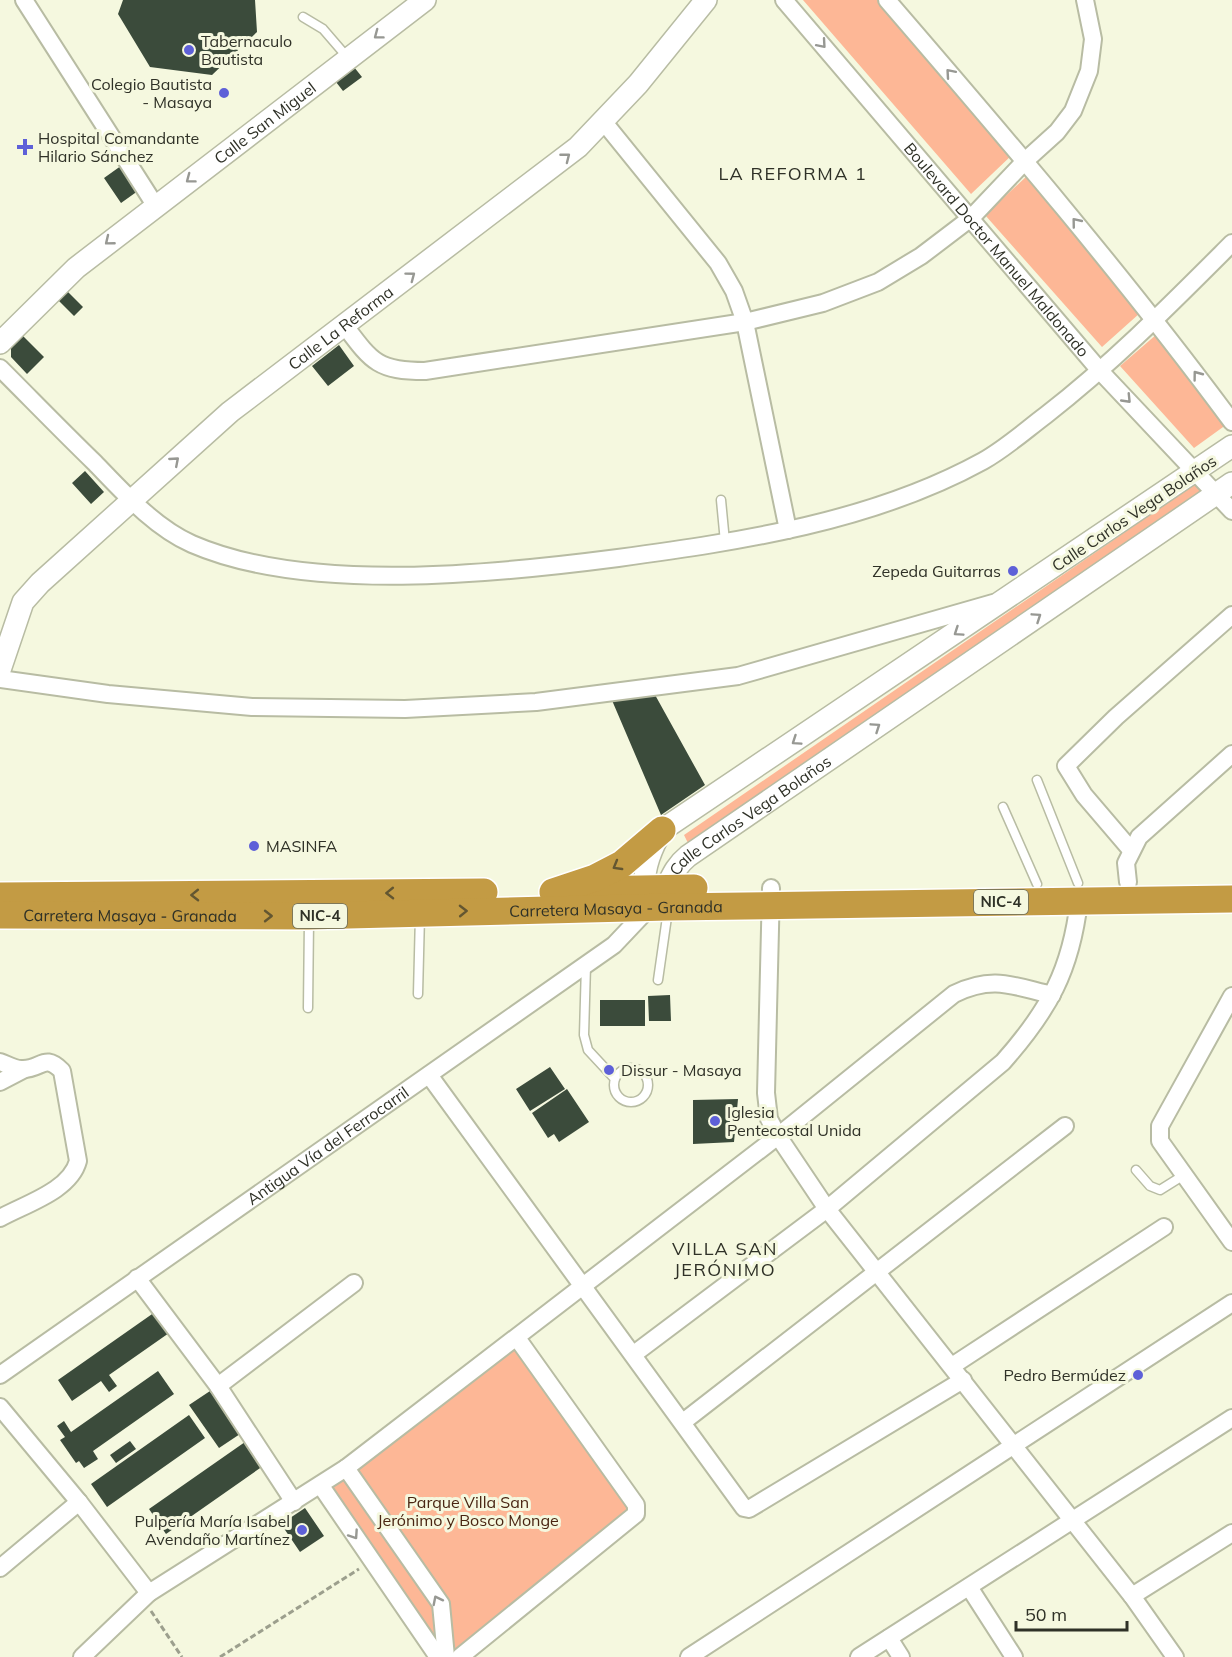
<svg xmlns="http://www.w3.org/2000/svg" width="1232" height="1657" viewBox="0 0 1232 1657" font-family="Mulish,sans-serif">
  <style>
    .green { fill: #fdb796 }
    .building { fill: #3b4b3b }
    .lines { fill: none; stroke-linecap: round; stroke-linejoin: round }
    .service-casing { stroke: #b8bca3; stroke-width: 11 }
    .minor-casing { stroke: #b8bca3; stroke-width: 20 }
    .tertiary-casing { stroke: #b8bca3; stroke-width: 24 }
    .trunk-casing { stroke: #fff; stroke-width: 30 }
    .path { stroke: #9c9f8d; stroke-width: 3; stroke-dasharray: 6 3; stroke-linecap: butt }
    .service { stroke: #fff; stroke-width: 8 }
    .minor { stroke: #fff; stroke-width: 16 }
    .tertiary { stroke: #fff; stroke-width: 21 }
    .trunk { stroke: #c39b44; stroke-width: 27 }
    .oneway { stroke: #979893 }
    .oneway2 { stroke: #635631 }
    .poi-dot { fill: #5e60d8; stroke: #f5f8df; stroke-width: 2 }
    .labels { text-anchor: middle; stroke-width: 6; stroke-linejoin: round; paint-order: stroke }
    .shield { fill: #f5f8df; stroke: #6a6d5e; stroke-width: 1.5 }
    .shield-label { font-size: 15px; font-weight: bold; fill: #2f3127 }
    .poi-label { font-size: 16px; fill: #2f3127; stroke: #f5f8df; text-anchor: start }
    .street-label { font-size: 16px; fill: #2f3127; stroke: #f5f8df }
    .park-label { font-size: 16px; fill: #492512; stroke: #f5f8df }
    .neighbourhood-label { font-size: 18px; letter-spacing: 1.5px; fill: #2f3127; stroke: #f5f8df }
  </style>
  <rect width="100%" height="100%" fill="#f5f8df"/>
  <path class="green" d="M803,0H877L1013,154L971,194Z
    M1028,175L1140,313L1102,347L985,215Z
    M1157,334L1230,422L1194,448L1120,366Z
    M1198,482L1206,494L689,845L684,835Z
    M517,1338L636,1505L460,1657H439L321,1486Z"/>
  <path class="building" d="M123,0H255L257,32L212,75L150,67L118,14Z
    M354,67L362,77L343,91L336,82Z
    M125,163L142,188L121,203L104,178Z
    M66,290L83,307L74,316L57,299Z
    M23,336L44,357L27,374L11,357V347Z
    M339,345L354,366L328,386L312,366Z
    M85,471L104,492L91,504L72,483Z
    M654,693L705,785L661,815L611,698Z
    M670,995L671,1021H649L648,996Z
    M600,1000H645V1026H600Z
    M550,1067L565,1089L530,1111L516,1089Z
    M567,1089L589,1122L559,1142L554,1134L548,1138L532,1113Z
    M738,1099L734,1142L693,1144V1100Z
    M155,1312L169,1333L109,1375L117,1386L109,1392L101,1381L72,1401L58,1380Z
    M158,1371L174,1394L93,1451L98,1459L84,1468L79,1461L76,1463L60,1440L65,1437L57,1426L64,1421L71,1432Z
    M210,1391L240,1434L219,1448L189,1405Z
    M189,1415L205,1438L107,1507L91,1484Z
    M130,1441L136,1449L116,1463L110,1455Z
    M245,1442L263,1466L166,1534L149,1509Z
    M305,1508L324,1536L300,1552L281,1524Z"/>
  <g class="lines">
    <defs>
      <path id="service" d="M303,17L323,29L348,58
        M721,500L725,542
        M1037,780L1078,883
        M1003,807L1037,884
        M586,965L584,1035L588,1050L615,1079
        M658,980L668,910
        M418,994L420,915
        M308,1008L309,920
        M614 1085a17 17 0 1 1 34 0a17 17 0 1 1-34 0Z
        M1136,1170L1150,1186L1160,1190L1184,1175"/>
      <g id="minor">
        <path d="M24,0L155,205"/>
        <path id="s1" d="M784,0L1101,372L1232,511"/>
        <path d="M887,0C1006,138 1124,276 1232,422"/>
        <path d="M603,121L718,263L734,291L745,322L788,530"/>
        <path d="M345,326C372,362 378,371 425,371L745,322L823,303L878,282L921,256L971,218L1026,160L1057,132L1073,111L1089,71L1093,39L1085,0"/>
        <path d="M0,368C32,400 63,432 95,463C123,492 154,527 192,544C307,594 495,574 618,558C742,541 872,522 983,461C1006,448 1026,430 1046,415C1114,362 1172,303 1232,243"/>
        <path d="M0,679L108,694L252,707L405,709L536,702L738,676L993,603"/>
        <path d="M1131,850L1084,795L1066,766L1116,717L1232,615"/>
        <path d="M1128,882L1126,863L1139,837L1232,754"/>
        <path d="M771,888L766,1093L769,1119L778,1136L827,1209L1132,1596L1175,1657"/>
        <path d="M1232,996L1160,1126V1141L1232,1242"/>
        <path d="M0,1062C6,1064 16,1070 23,1069C42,1069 44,1053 62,1071L78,1161C70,1191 25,1204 0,1218"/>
        <path d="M429,1075L744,1508L749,1509L963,1380"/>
        <path d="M0,1082L23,1070"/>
        <path d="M137,1278L218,1386L294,1502"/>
        <path d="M634,1354L827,1209L1003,1062C1049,1010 1071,970 1079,901"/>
        <path d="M952,1366L1164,1227"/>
        <path id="s2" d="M0,1375L614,945L649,908"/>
        <path d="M218,1386L354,1283"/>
        <path d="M0,1407L79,1502L149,1593"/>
        <path d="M683,1422L1065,1126"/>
        <path d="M346,1468L441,1604L446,1657"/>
        <path d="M321,1486L438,1657"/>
        <path d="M0,1568L79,1502"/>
        <path d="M969,1587L1014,1657"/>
        <path d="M1132,1596L1232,1533"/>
        <path d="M889,1638L901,1657"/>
        <path d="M82,1657L149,1593L346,1468L778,1136L954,994C993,975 1013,986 1052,995"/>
        <path d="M460,1657L636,1514V1505L517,1338"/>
        <path d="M689,1657L1232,1303"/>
        <path d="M859,1657L1232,1418"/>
      </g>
      <g id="tertiary">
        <path id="s3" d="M0,343L76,268L425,0"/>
        <path id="s4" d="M1232,446L662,830C649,852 638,882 649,908C672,891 666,874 688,856L1232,483"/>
        <path id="s5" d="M0,670L23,602L40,583L230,412L578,147L638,84L706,0"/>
      </g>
      <g id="trunk">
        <path d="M588,890L694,888"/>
        <path d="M553,892L595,878L622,864L662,830"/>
        <path d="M0,896L484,892"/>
        <path id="s6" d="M0,915L308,916L668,907L1232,899"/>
      </g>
    </defs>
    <use href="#service" class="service-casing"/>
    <use href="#minor" class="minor-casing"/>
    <use href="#tertiary" class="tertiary-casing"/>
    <use href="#trunk" class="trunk-casing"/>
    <path class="path" d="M151,1611L182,1657
      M220,1657L359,1569"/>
    <use href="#service" class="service"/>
    <use href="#minor" class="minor"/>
    <use href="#tertiary" class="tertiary"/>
    <use href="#trunk" class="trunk"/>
  </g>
  <defs><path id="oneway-chevron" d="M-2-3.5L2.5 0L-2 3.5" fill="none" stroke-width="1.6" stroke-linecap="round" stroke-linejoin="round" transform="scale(1.5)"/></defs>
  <g class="oneway">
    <use href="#oneway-chevron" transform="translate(378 35) rotate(143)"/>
    <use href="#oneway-chevron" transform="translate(822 44) rotate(49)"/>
    <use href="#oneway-chevron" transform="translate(950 73) rotate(-131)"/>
    <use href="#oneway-chevron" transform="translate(566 157) rotate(-38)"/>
    <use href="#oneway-chevron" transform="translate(190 179) rotate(143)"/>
    <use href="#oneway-chevron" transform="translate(1076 222) rotate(-129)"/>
    <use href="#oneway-chevron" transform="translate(109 241) rotate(141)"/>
    <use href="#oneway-chevron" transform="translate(411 276) rotate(-37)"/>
    <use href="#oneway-chevron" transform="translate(1197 375) rotate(-127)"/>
    <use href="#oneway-chevron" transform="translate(1127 399) rotate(46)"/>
    <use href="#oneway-chevron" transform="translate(175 461) rotate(-41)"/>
    <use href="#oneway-chevron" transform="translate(1037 617) rotate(-34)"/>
    <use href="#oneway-chevron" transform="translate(958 632) rotate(146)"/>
    <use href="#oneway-chevron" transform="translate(876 727) rotate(-34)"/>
    <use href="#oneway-chevron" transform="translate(796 741) rotate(146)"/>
    <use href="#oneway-chevron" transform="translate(354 1535) rotate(56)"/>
    <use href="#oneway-chevron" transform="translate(437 1600) rotate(-117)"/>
  </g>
  <g class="oneway2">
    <use href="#oneway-chevron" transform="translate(617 866) rotate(150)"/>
    <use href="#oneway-chevron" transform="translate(390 893) rotate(179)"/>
    <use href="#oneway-chevron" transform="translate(195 895) rotate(179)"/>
    <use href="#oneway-chevron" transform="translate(463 911) rotate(-1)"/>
    <use href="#oneway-chevron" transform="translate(268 916)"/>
  </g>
  <g class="poi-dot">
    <circle cx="189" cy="50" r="6"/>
    <circle cx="224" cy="93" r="6"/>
    <path d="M22 138h6v6h6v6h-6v6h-6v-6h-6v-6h6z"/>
    <circle cx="1013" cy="571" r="6"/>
    <circle cx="254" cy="846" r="6"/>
    <circle cx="609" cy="1070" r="6"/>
    <circle cx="715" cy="1121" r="6"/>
    <circle cx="1138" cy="1375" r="6"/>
    <circle cx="302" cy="1530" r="6"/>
  </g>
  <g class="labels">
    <g class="shield">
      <rect x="974" y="890" width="54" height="24" rx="4.5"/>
      <rect x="293" y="904" width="54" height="24" rx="4.5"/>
    </g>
    <g class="shield-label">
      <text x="1001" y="907">NIC-4</text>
      <text x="320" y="921">NIC-4</text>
    </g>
    <g class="poi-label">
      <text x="201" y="47">Tabernaculo<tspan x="201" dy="18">Bautista</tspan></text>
      <text x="212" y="90" text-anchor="end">Colegio Bautista<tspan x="212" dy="18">- Masaya</tspan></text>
      <text x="38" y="144">Hospital Comandante<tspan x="38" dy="18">Hilario Sánchez</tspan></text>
      <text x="1001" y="577" text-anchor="end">Zepeda Guitarras</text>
      <text x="266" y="852">MASINFA</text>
      <text x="621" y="1076">Dissur - Masaya</text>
      <text x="727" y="1118">Iglesia<tspan x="727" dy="18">Pentecostal Unida</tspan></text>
      <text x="1126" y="1381" text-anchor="end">Pedro Bermúdez</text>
      <text x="290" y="1527" text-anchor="end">Pulpería María Isabel<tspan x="290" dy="18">Avendaño Martínez</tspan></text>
    </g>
    <g class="street-label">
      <text dy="6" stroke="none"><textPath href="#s3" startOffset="345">Calle San Miguel</textPath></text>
      <text dy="6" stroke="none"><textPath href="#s1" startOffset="328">Boulevard Doctor Manuel Maldonado</textPath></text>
      <text dy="6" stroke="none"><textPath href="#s5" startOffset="492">Calle La Reforma</textPath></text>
      <text transform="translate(1134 513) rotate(-34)" y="6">Calle Carlos Vega Bolaños</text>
      <text dy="6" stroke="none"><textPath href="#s4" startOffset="909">Calle Carlos Vega Bolaños</textPath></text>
      <text dy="6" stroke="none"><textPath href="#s6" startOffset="616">Carretera Masaya - Granada</textPath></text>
      <text dy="6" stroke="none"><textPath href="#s6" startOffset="130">Carretera Masaya - Granada</textPath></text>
      <text dy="6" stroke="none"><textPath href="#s2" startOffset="400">Antigua Vía del Ferrocarril</textPath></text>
    </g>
    <g class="park-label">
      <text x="468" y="1508">Parque Villa San<tspan x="468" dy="18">Jerónimo y Bosco Monge</tspan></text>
    </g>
    <g class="neighbourhood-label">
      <text x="793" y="180">LA REFORMA 1</text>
      <text x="725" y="1255">VILLA SAN<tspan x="725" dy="21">JERÓNIMO</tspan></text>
    </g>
  </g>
  <path d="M1016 1621v9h111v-9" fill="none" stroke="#2f3127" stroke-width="3"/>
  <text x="1025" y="1621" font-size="18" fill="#2f3127" stroke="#f5f8df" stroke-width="4.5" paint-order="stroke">50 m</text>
</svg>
